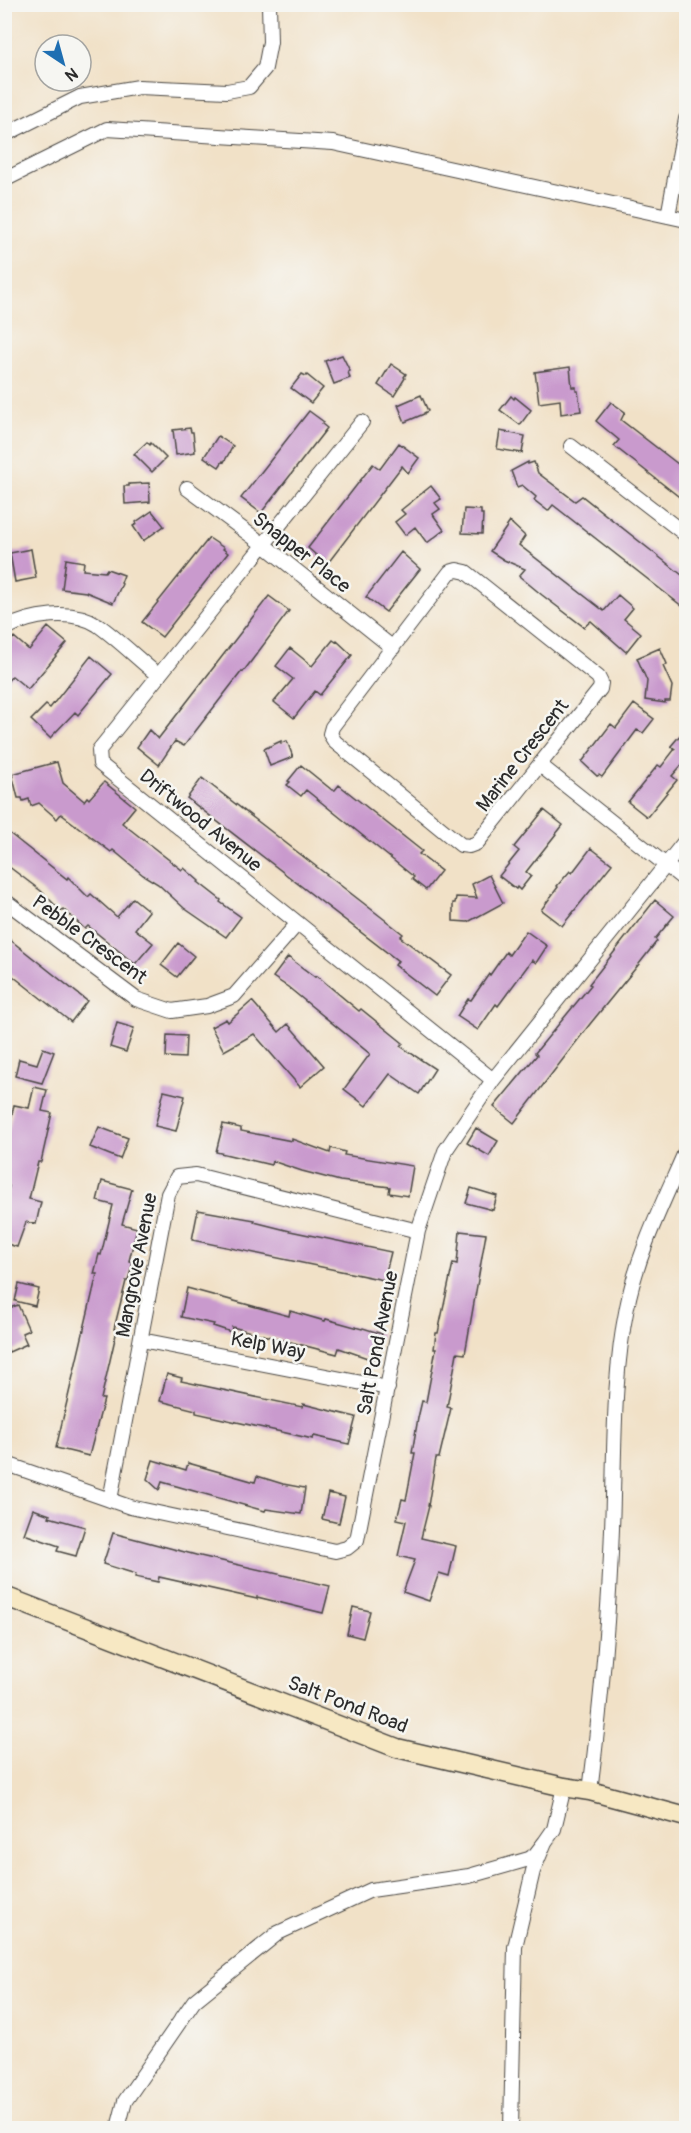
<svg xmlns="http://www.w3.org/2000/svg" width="691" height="2133" viewBox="0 0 691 2133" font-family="Pangolin,sans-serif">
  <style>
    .building { fill: #c99acd }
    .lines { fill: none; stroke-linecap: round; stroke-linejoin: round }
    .street-casing { stroke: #494642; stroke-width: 16 }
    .secondary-casing { stroke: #494642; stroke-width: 21 }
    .street { stroke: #fff; stroke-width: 14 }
    .secondary { stroke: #f7e8c3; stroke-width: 18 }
    .labels { text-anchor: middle; stroke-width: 5; stroke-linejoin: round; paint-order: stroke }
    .street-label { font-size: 20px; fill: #2b2b2b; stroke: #f6f6f2 }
  </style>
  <rect width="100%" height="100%" fill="#f6f6f2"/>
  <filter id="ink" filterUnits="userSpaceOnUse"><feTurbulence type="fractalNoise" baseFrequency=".0167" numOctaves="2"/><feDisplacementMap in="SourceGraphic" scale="12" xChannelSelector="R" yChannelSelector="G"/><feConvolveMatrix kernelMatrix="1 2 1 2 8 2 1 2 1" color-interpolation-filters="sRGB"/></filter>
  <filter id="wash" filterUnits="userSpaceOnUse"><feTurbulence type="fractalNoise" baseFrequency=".008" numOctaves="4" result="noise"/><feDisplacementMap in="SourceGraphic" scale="24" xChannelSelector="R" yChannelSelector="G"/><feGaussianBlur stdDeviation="1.35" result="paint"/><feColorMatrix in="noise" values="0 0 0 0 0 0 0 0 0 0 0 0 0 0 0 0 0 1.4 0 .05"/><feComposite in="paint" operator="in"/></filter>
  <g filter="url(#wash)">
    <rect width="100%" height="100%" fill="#f1e1c7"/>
    <g id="blocks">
      <path class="building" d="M342,355L350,371L348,372L350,378L334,384L325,361Z
        M391,364L406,374L404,377L405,378L394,396L378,385Z
        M570,367L572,387H576V391H578L581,411L561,414L560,400L539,403L535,372Z
        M302,374L306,376L307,375L323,388L311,403L291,388Z
        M421,395L428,411L424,413V414L405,422L398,405Z
        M511,396L514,399L515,397L531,410L520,425L500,410Z
        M611,402L625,412L621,420L687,471V503L614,446L619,440L596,421Z
        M309,411L324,422L322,424L327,428L261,513L241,498Z
        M190,428L191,432H193L195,452L176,455L173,430Z
        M500,431L525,436L522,453L497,449Z
        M218,436L233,446L224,462L223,461L219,467L204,457Z
        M147,442L150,445L151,443L166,458L152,472L134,454Z
        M399,443L419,458L408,473L402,466L328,563L324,560L323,561L308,548L373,464L380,469Z
        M528,462V464L534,462L538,473L575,501L582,496L687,579V610L553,505L548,511L534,500L536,497L522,485L517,487L511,471Z
        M149,483L150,502L125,504L124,486H129V484Z
        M431,486L441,499L435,503L440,509L433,514L434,516L444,530L427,543L415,527L405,535L395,522L405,514L401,510Z
        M464,509L481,510V514H483L482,534L462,533Z
        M152,511L164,526L143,541L133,526L137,524L136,522Z
        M510,522L525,536L519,545L604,611L618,595L633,608L624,619L641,633L626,652L591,621L584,627L542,595L519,576L525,569L504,560L490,551Z
        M209,538L224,548L223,549L228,553L162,637L142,622Z
        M31,549L36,578L15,582L10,553Z
        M401,552L420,569L386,612L366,597Z
        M66,559L84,562L83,570L105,572L107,569L124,575L121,583L122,584L113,603L86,592L62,589Z
        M269,596L289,611L243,672L242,671L184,746L175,741L159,765L137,747L149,730L158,739Z
        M48,627L67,643L28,689L12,676L4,685V649L14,637L29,650Z
        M333,640L336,642L337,641L352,655L320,695L315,691L294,718L274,702L293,679L276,666L290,648L312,666Z
        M660,648L667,664L663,666L672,686L670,701H665V703L645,700L647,681L637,658Z
        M91,656L112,674L78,715L75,712L50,738L31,720L46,705L50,708Z
        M634,704L654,719L643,733L637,730L602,777L599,775L597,776L582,762L611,724L616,728Z
        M687,727V759L672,776L677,780L647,817L628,802L658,765L661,767L675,749L671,746Z
        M281,741V743L287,741L293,757L270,766L264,749Z
        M57,762L63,783L84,801L87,797L89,799L104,782L135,807L122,823L182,870L184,868L199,881L198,882L221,900L220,902L241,917L226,937L184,908L158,884L143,875L113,850L111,852L61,814L57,819L39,803L31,806L29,799L23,801L22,798H18L12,774Z
        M301,765L332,790H335L339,785L422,851L419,854L441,871L426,890L412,879L414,877L306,790L301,796L287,785L290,782L288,781Z
        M202,778L380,916L403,934L400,937L451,975L435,996L395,965L398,961L187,798Z
        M544,810L563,825L526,872L531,876L520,890L517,887L516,889L499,876L519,851L514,847Z
        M4,829L67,879L68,877L88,897L91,894L117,917L133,898L149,911L135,929L153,943L135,964L88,926L85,929L63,909L61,911L41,891L4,863Z
        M591,848L612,864L562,926L541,910L558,887L557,886L570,871L572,873Z
        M489,875L503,903L468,922L453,921V903H455L456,897L477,898L472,884Z
        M655,900L674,916L655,939L657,941L639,964L590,1024L514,1123L494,1107L537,1055L535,1053L591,985L589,984Z
        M526,931L547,946L536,963L532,960L498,1006L496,1004L478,1030L457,1016L468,999L471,1000L489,974L490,975L506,952L509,955Z
        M4,935L87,1001L71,1022L4,969Z
        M178,943L194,956L177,977L161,965Z
        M288,957L315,977L317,976L359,1011L361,1009L403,1043L400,1046L435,1069L419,1094L390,1074L366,1106L344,1089L370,1054L288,987L273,977Z
        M252,1001L279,1032L288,1024L324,1066L300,1087L254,1034L224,1051L217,1038L211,1027L226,1019L228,1022Z
        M117,1023L134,1028L126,1052L110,1047Z
        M167,1035L186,1036L185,1058L166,1057Z
        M43,1048L54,1052L42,1083L15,1076L19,1059L37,1064Z
        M34,1087L47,1090L42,1111L52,1113L41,1162H38L29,1199L41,1202L36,1224L26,1222L17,1247L4,1243V1207L9,1186L4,1185V1131L8,1132L14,1105L29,1108Z
        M164,1091L185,1096L176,1131L155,1126Z
        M223,1124L241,1128V1131L292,1141V1139L330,1153L331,1148L345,1152L344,1155L413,1166L408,1196L389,1193L390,1187L340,1181L302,1171L272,1161L271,1165L216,1152Z
        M99,1127L128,1138L120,1159L90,1147Z
        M476,1128L498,1141L489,1156L467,1143Z
        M102,1181L132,1189L122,1224L137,1228L129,1261L133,1262L128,1281H126L114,1329L117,1330L101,1399H104L89,1456L56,1448L97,1274H94L99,1254L101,1255L113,1205L97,1201Z
        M471,1188L497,1196L493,1210L466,1203Z
        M198,1210L255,1220L254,1222L290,1231L391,1252L384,1280L192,1240Z
        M460,1231L486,1234L465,1354L457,1353L447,1407L451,1408L439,1458H436L428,1506H429L421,1538L456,1546L449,1576L439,1573L429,1601L403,1592L415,1560L398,1556L406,1521L397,1519L402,1499L406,1500L415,1453H412L418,1418L422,1401L426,1402L436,1349H434L436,1333H438L453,1263L457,1264Z
        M19,1284L39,1289L35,1306L15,1301Z
        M187,1288L289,1316L290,1311L325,1321L326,1319L362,1329L363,1328L382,1334L373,1360L339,1348L337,1354L232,1327L231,1332L213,1326L214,1324L181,1317Z
        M18,1305L29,1330L22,1333L27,1344L9,1352L4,1341V1310Z
        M167,1374L182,1378L181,1381L302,1407L303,1404L356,1417L349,1444L314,1436L313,1439L196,1413V1410L160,1401Z
        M153,1460L186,1470L188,1463L255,1482L257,1476L283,1484L305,1488L301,1514L266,1509L265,1511L162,1482L159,1490L147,1479Z
        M328,1493L345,1497L339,1523L322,1519Z
        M33,1509L50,1515L49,1517L85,1527L76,1556L57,1551L59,1546L24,1534Z
        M113,1533L196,1555L330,1586L323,1613L257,1597V1599L159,1577L158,1582L135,1577L136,1574L103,1564Z
        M353,1607L370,1611L363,1638L347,1634Z"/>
    </g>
  </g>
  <g filter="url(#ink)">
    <use href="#blocks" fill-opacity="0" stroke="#494642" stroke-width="1.5"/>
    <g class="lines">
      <defs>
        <path id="street" d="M4,135L80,97L139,87L227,91L249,87L265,68L270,42L269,4
          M4,180L107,129L333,143L686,220
          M668,216L686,119
          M362,422L99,750L100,764L493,1080
          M571,446L686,535
          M187,488L264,545L393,648
          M457,570L466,572L598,677L601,683L600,689L477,843L469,846L461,845L335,742L330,734L332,727L450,572Z
          M4,629C30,615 72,608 98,625C119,640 139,660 159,676
          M540,765L686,881
          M4,900L136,999L172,1011L207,1006L234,996L298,923
          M141,1340L388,1388
          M4,1463L130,1507L335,1551L347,1548L357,1540L418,1231L445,1151L493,1080L686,840
          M110,1500L168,1194L177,1177L196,1175L418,1231
          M590,1791C601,1704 609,1616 612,1529C615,1455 612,1380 627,1307C638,1252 664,1201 686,1150
          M118,2128L125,2101L194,2001L278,1933L371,1890L469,1876L529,1859L535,1855L545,1842
          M511,2128L515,1947L533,1871L545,1842L554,1829L564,1787"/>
        <path id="secondary" d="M4,1596L397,1748L564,1787L590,1791L686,1817"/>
      </defs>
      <use href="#street" class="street-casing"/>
      <use href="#secondary" class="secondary-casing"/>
      <use href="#street" class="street"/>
      <use href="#secondary" class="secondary"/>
    </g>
  </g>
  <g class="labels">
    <g class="street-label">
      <text transform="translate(302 552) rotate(38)" y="7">Snapper Place</text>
      <text transform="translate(522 755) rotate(-52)" y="7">Marine Crescent</text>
      <text transform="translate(201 820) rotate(39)" y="7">Driftwood Avenue</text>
      <text transform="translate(90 939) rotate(36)" y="7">Pebble Crescent</text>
      <text transform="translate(136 1265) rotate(-79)" y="7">Mangrove Avenue</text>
      <text transform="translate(377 1343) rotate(-79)" y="7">Salt Pond Avenue</text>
      <text transform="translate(268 1345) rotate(11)" y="7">Kelp Way</text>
      <text transform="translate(348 1704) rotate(21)" y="7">Salt Pond Road</text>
    </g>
  </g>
  <rect width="691" height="2133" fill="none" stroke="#f6f6f2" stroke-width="24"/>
  <g transform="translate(63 63) rotate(144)"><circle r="28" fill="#f6f6f2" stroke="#a5a5a2" stroke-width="1.5"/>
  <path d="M0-4.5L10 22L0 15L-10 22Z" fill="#1f6fb2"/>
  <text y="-9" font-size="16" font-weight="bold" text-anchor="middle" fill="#2b2b2b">N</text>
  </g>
</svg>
